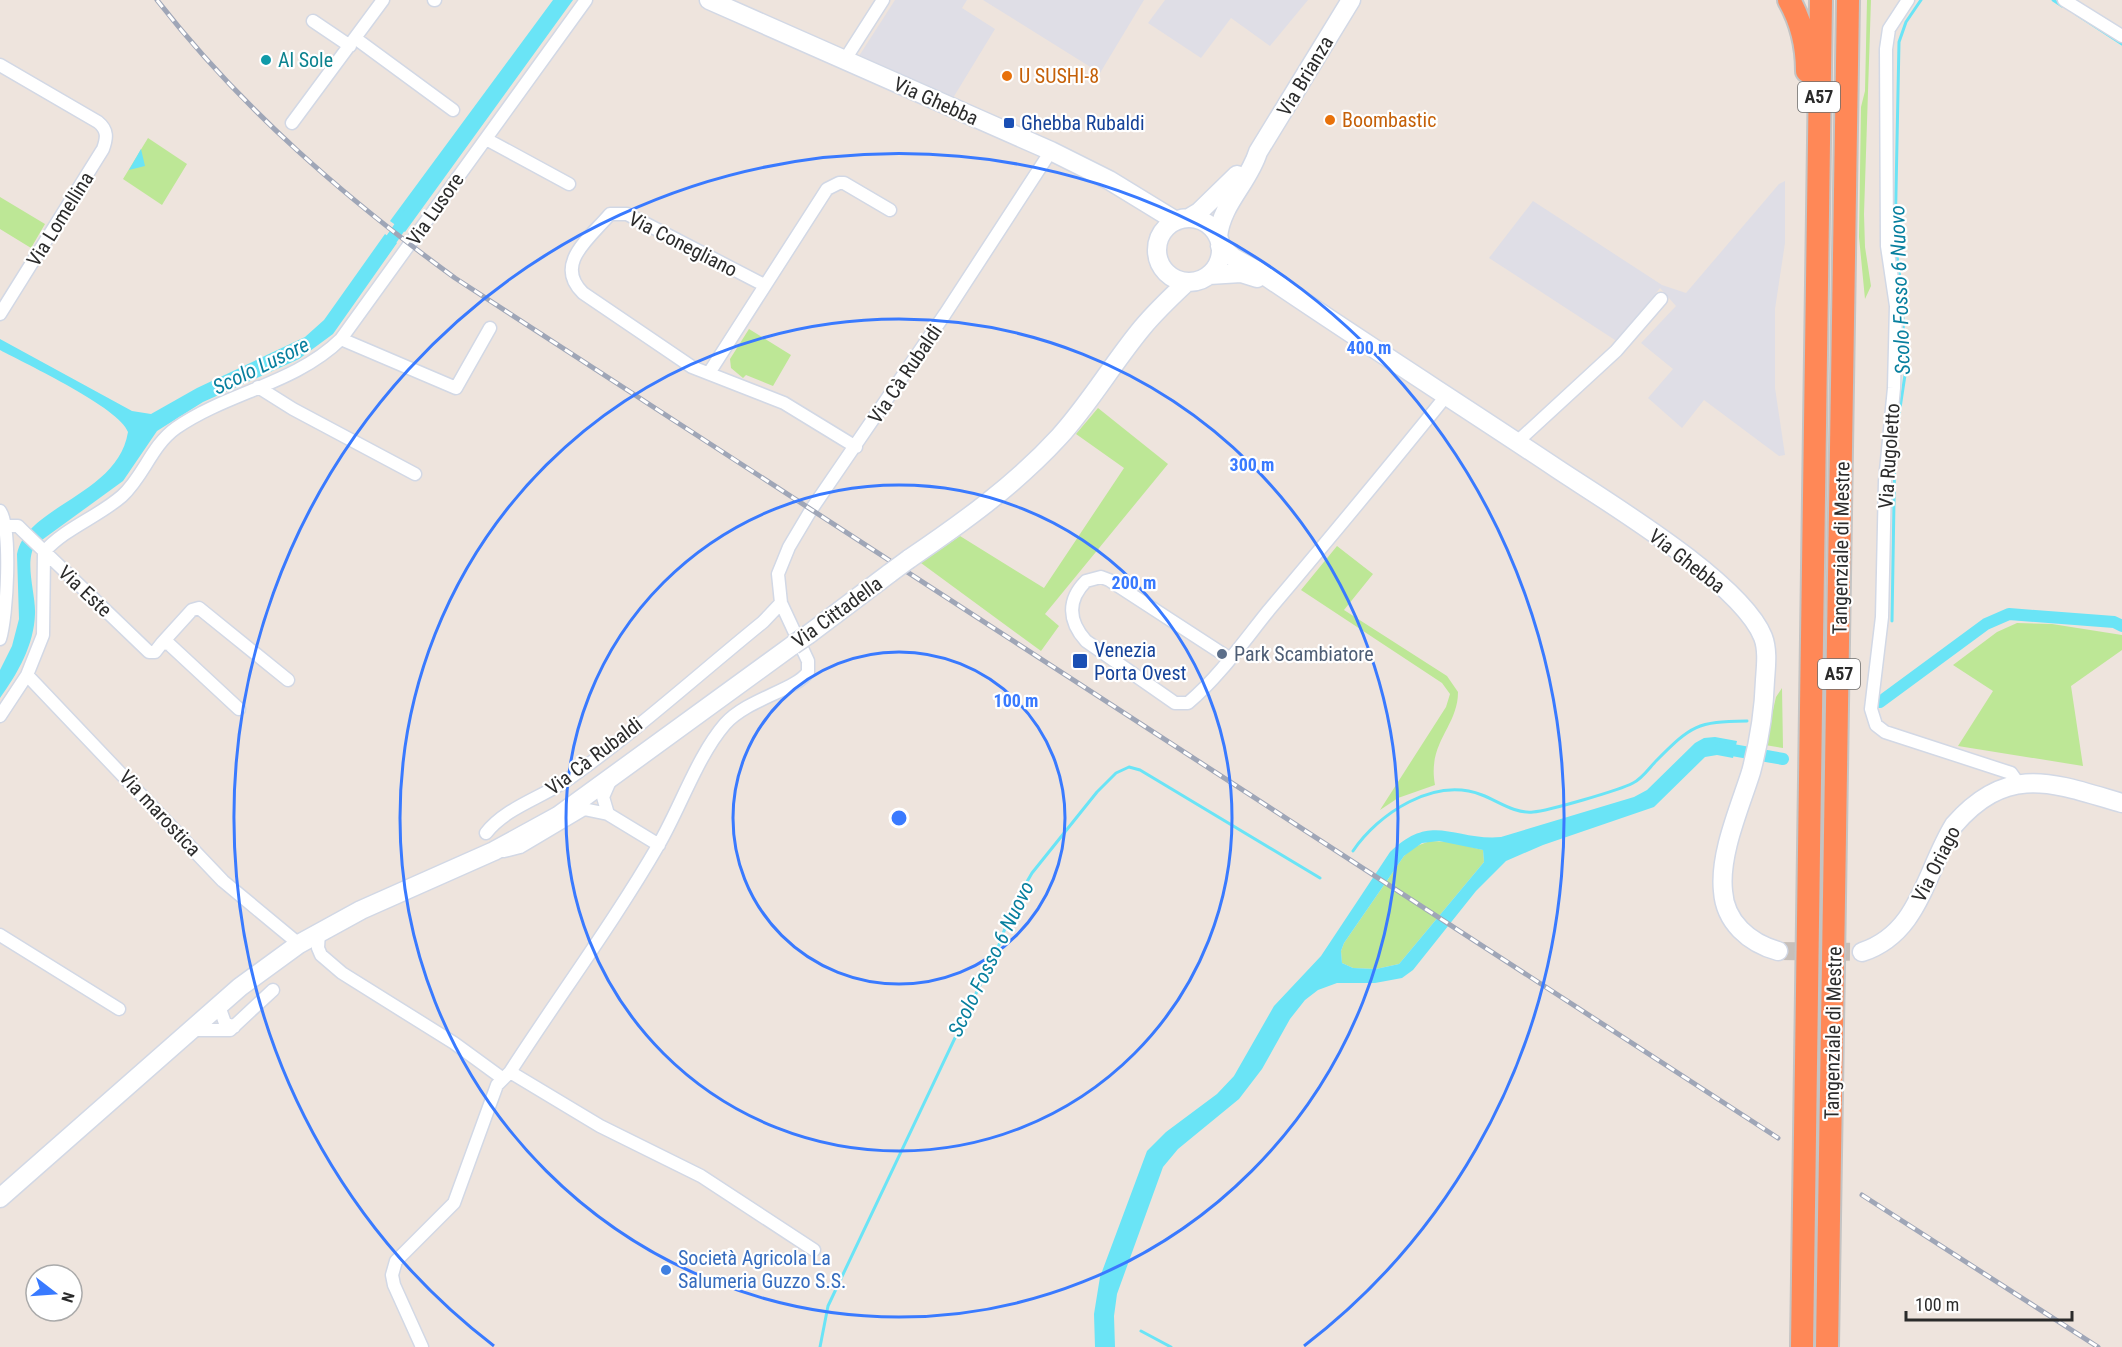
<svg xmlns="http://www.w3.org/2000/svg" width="2122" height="1347" viewBox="0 0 2122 1347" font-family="'Roboto Condensed',sans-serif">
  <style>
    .industrial { fill: #dfdee6 }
    .green { fill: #bde796 }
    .water { fill: #6ae4f6; fill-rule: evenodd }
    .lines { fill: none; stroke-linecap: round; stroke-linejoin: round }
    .stream { stroke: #6ae4f6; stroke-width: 3 }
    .canal { stroke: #6ae4f6; stroke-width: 12 }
    .secondary-tunnel { stroke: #c7bfb9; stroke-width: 18; stroke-dasharray: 18 9; stroke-linecap: butt }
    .street-casing { stroke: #d2d8e5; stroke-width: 15 }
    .secondary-casing { stroke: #d2d8e5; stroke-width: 21 }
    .highway-casing { stroke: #c4c4c4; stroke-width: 26 }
    .street { stroke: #fff; stroke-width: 12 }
    .secondary { stroke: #fff; stroke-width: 18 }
    .highway { stroke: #ff8857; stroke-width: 22 }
    .rail-casing { stroke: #9fa6b7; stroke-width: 5 }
    .rail { stroke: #fff; stroke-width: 3; stroke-dasharray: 9; stroke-linecap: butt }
    .secondary-bridge-casing { stroke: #d2d8e5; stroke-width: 21; stroke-linecap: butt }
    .secondary-bridge { stroke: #fff; stroke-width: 18 }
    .ring { fill: none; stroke: #397aff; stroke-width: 3 }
    .culture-dot { fill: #0f9aa8; stroke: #fff; stroke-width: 2 }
    .food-dot { fill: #e8710a; stroke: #fff; stroke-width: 2 }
    .transit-dot { fill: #1a4fb4; stroke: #fff; stroke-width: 2 }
    .service-dot { fill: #5c6f8a; stroke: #fff; stroke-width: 2 }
    .shop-dot { fill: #3f7fe0; stroke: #fff; stroke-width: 2 }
    .labels { text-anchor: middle; stroke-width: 4.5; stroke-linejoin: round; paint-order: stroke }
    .shield { fill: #fff; stroke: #6b6b6b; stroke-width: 1.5 }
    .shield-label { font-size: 18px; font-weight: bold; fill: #2b2b2b }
    .culture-label { font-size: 20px; fill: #0d838f; stroke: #fff; text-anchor: start }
    .food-label { font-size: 20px; fill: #c56008; stroke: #fff; text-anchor: start }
    .street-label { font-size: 20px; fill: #2b2b2b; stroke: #fff }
    .transit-label { font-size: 20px; fill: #164399; stroke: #fff; text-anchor: start }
    .service-label { font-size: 20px; fill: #4e5e75; stroke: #fff; text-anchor: start }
    .shop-label { font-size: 20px; fill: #366cbe; stroke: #fff; text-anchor: start }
    .water-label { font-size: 21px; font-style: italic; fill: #077f9e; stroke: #fff }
    .centre { fill: #397aff; stroke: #fff; stroke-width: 3 }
    .ring-label { font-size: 18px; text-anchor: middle; font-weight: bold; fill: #397aff; stroke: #fff; stroke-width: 4.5; stroke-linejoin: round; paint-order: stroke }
  </style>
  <rect width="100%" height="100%" fill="#eee4dd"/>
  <path class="industrial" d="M895,0H967L962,8L995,29L953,98L859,56Z
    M983,0H1144L1100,73Z
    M1165,0H1308L1270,46L1231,18L1201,58L1148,23Z
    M1785,181V243L1775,309V388L1785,455L1779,456L1704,400L1682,428L1648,398L1673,369L1641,343L1676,306L1660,288L1618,342L1489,258L1533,201L1662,285L1686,293L1779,184Z"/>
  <path class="green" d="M1867,0H1871L1864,214L1865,247L1871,286L1865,299L1859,237L1861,107L1865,91Z
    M148,138L187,164L162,205L123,179Z
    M0,197L45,224L31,248L0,229Z
    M749,329L791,355L773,386L746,375L743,378L731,368L730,359Z
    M1098,408L1168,464L1045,614L1059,626L1041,651L921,563L960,536L1044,588L1124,468L1076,434Z
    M1337,546L1373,574L1344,610L1447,676L1458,692C1458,727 1427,742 1435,785L1398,798L1380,810L1446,707L1450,694L1442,683L1301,590Z
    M2017,623L2052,624L2122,635V650L2071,686L2083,766L1958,746L1993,691L1953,665L1997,632Z
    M1782,688L1783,748L1765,745L1776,697Z
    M1430,841L1451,842L1483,850L1484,862L1399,964L1376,969L1353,968L1342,963L1341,951L1344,943L1404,856L1414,847Z"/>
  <path class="water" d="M553,0H573L405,232L390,221Z
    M141,149L145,166L129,170Z
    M385,234L397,243L333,334L299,359L203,402L157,431L123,481L35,545C24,563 36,594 35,614C34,645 18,673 0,698V670L12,646L19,619L17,554C27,505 118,495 128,432C120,408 26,364 0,350V339L132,411L151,414L197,388L305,337L324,320Z
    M1715,737L1737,741L1733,758L1717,755L1705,757L1654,807L1543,845L1506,861L1476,891L1413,970L1402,978L1375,983H1337L1318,990L1305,1000L1290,1019L1262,1069L1239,1099L1178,1149L1163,1167L1117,1294L1114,1316L1115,1347H1095L1094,1314L1100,1277L1147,1151L1166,1132L1217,1094L1234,1076L1274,1006L1321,956L1390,852C1432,811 1454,841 1501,837L1634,797L1647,790L1695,743L1704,738ZM1439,841L1483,850L1484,862L1399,964L1376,969L1353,968L1342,963L1341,951L1344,943L1404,856L1422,843Z"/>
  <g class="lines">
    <path class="stream" d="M2053,0L2062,6
      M2076,14L2122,44
      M1892,621L1895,441L1905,375L1902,293L1895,241L1899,42L1906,22L1921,0
      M1353,851C1378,814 1434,776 1482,795C1498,801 1515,814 1533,812C1548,811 1620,790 1633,783C1642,779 1650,767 1656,761C1692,725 1696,722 1747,721
      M1141,1331L1171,1347
      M820,1347L828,1306L999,945L1013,906L1032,873L1097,792L1116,773L1129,767L1140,770L1320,878"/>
    <path class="canal" d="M382,253L408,215
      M1880,702L1986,624L2009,614L2114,622L2122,626
      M1721,748L1783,759"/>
    <path class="secondary-tunnel" d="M1778,951L1862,952"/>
    <defs>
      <path id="street" d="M434,0H435
        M1908,0L1889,29L1886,49L1887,246L1896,306L1894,388L1885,481L1882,617L1871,709L1876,725L1885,732L2011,773L2018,783
        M2064,0L2122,36
        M313,21L350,46
        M355,38L453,110
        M844,61L883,0
        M0,65L98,122C108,130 107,138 103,149L0,314
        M292,123L383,0
        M486,139L569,184
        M764,285L627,214H610C590,238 553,264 583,293L692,367L784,403L856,447
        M341,339L456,388L490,328
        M709,373L827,189L839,183H844L890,210
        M258,387L293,409L415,474
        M1517,442L1616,351L1661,299
        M0,511C12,528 7,617 0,639
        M7,526H18L23,531L149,652H155L162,643L169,644L239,709
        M162,643L192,610L199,608L288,680
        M1229,658L1109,580L1101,577L1086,581C1067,600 1068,621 1086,641L1175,703H1188C1219,677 1244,641 1269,610C1329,539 1388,468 1446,396
        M27,675L223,881L299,944
        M0,716L27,675L43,635L44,552C65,528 98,517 122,496C144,476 151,446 176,428C228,392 295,384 341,339L586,0
        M608,814L603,797L610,781
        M486,833C506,807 544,797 570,778C637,730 699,674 763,622L781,603
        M504,851L520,847L584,809L608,814L659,845
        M319,932L318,948L321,955L342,973L454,1043L502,1078
        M0,935L119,1009
        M219,1006L225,1023L234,1027
        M191,1030H230L273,990
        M510,1072L600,1126L701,1176L814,1250
        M422,1347L394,1285L392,1275L396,1261L454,1203L497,1085L510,1072C559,996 614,922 659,844C680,808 698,755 725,724C747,699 796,690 808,672V661L781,603L778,574L789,547L811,510L945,314L1051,151"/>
      <path id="secondary" d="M709,0L1051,151L1109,180L1176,221
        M1189,218L1199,212L1237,175
        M1157 250a32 32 0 1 1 64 0a32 32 0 1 1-64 0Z
        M1218,237C1221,204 1249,182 1258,152L1351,0
        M1220,246L1234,258L1258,271C1356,338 1457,402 1556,468C1607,502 1741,582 1763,637C1768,650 1766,666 1765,680C1764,711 1759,742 1751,772C1740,807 1719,854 1723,891C1725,922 1749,943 1778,951
        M1209,275L1241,273L1257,278
        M909,559C962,523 1015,485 1059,437C1090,403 1113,363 1142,328C1156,311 1171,297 1187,282
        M809,634L890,573
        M1862,952C1920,933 1925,872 1954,825C2008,763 2053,783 2122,803
        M0,1198L240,987L299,944L361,910L494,851L558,816L793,645"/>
      <path id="highway" d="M1789,0C1802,23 1807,45 1807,71
        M1802,1347L1821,0
        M1827,1347L1848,0"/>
    </defs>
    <use href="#street" class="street-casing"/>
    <use href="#secondary" class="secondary-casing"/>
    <use href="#highway" class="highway-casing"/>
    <use href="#street" class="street"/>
    <use href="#secondary" class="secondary"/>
    <use href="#highway" class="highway"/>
    <defs>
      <path id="rail" d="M157,0C242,109 344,197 455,278L1778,1138
        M1862,1195L2098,1347"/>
    </defs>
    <use href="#rail" class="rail-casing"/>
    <use href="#rail" class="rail"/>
    <defs>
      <path id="secondary-bridge" d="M890,573L909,559
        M793,645L809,634"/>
    </defs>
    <use href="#secondary-bridge" class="secondary-bridge-casing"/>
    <use href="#secondary-bridge" class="secondary-bridge"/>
  </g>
  <g class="ring">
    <circle cx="899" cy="818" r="166"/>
    <circle cx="899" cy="818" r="333"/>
    <circle cx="899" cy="818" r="499"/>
    <path d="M494 1346A665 665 0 1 1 1304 1346"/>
  </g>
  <circle class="culture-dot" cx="266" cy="60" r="6"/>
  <g class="food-dot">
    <circle cx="1007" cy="76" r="6"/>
    <circle cx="1330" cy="120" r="6"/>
  </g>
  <g class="transit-dot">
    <rect x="1003" y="117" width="12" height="12" rx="3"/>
    <rect x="1072" y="653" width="16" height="16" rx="3"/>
  </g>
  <circle class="service-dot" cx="1222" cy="654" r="6"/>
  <circle class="shop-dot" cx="666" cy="1270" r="6"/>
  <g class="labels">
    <g class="shield">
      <rect x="1798" y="82" width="42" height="30" rx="4.5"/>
      <rect x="1818" y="659" width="42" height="30" rx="4.5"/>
    </g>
    <g class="shield-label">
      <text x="1819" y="103">A57</text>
      <text x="1839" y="680">A57</text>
    </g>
    <g class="culture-label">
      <text x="278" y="67">Al Sole</text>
    </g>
    <g class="food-label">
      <text x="1019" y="83">U SUSHI-8</text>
      <text x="1342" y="127">Boombastic</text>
    </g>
    <g class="street-label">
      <text transform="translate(1305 76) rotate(-59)" y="7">Via Brianza</text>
      <text transform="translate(936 101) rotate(24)" y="7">Via Ghebba</text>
      <text transform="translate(435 209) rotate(-55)" y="7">Via Lusore</text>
      <text transform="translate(60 219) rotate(-58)" y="7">Via Lomellina</text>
      <text transform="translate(683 244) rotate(27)" y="7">Via Conegliano</text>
      <text transform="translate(905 374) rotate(-56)" y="7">Via Cà Rubaldi</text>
      <text transform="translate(1889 456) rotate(-86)" y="7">Via Rugoletto</text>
      <text transform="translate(1841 548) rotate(-89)" y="7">Tangenziale di Mestre</text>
      <text transform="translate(1687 561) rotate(38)" y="7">Via Ghebba</text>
      <text transform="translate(85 591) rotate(43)" y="7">Via Este</text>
      <text transform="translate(837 612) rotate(-36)" y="7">Via Cittadella</text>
      <text transform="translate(594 756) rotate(-37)" y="7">Via Cà Rubaldi</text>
      <text transform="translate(160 813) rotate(47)" y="7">Via marostica</text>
      <text transform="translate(1936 864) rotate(-63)" y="7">Via Oriago</text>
      <text transform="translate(1833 1033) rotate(-89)" y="7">Tangenziale di Mestre</text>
    </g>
    <g class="transit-label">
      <text x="1021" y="130">Ghebba Rubaldi</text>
      <text x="1094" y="657">Venezia<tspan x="1094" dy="23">Porta Ovest</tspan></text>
    </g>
    <g class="service-label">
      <text x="1234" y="661">Park Scambiatore</text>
    </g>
    <g class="shop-label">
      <text x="678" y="1265">Società Agricola La<tspan x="678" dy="23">Salumeria Guzzo S.S.</tspan></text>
    </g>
    <g class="water-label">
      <text transform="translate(1900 290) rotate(-92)" y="7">Scolo Fosso 6 Nuovo</text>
      <text transform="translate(261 366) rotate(-26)" y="7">Scolo Lusore</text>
      <text transform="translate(991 959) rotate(-64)" y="7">Scolo Fosso 6 Nuovo</text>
    </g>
  </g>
  <circle cx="899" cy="818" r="9" class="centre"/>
  <g class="ring-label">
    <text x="1369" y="354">400 m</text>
    <text x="1252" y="471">300 m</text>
    <text x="1134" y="589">200 m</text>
    <text x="1016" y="707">100 m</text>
  </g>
  <g transform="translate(54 1293) rotate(107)"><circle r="28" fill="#ffffff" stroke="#aaaaaa" stroke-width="1.5"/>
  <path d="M0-4.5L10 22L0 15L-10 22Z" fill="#397aff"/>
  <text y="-9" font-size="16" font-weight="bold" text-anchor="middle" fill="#2b2b2b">N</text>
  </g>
  <path d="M1906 1311v9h166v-9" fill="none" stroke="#2b2b2b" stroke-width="3"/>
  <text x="1915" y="1311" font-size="18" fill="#2b2b2b" stroke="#ffffff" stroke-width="4.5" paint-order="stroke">100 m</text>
</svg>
